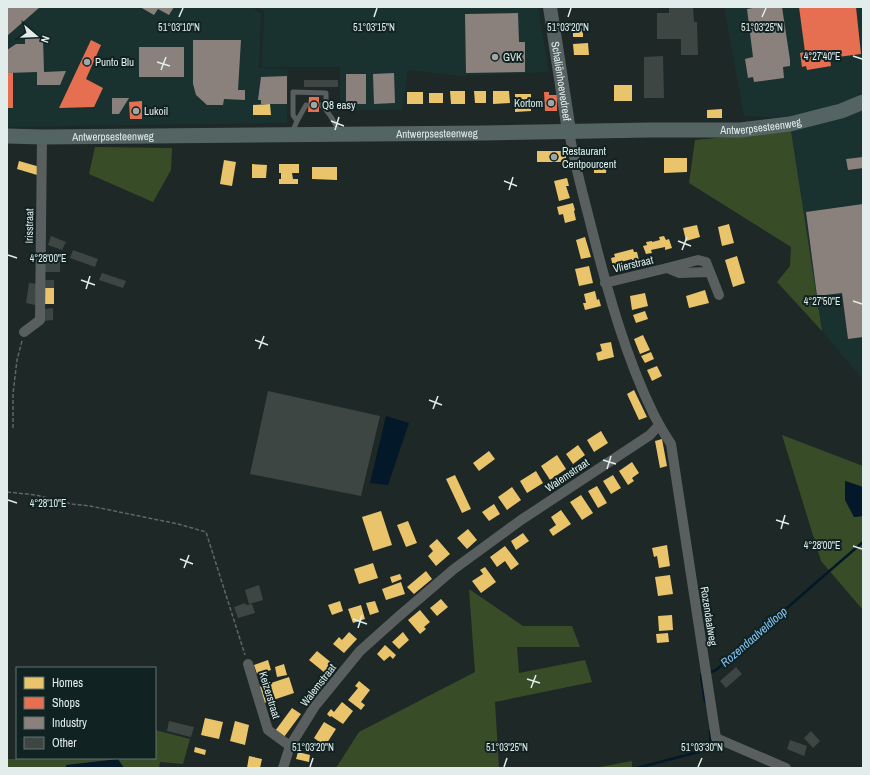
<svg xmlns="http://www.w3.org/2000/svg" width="870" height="775" viewBox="0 0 870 775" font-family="'Archivo Narrow',sans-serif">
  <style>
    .built { fill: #193230 }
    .green { fill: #384d27 }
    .water { fill: #031829 }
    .homes { fill: #e9c46a }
    .shops { fill: #e76f51 }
    .industry { fill: #8a817c }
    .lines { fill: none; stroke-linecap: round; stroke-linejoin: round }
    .stream { stroke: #031829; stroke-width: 2.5 }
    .building { fill: #3e4643 }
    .path { stroke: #5f6665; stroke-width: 1.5; stroke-dasharray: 4 2; stroke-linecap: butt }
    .lane { stroke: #585f5e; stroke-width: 5 }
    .street { stroke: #585f5e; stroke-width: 10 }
    .secondary { stroke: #556161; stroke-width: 14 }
    .primary { stroke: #546463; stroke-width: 15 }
    .ticks { fill: none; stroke: #e1eceb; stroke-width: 1.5 }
    .poi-dot { fill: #9da7a6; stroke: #102221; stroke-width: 1.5 }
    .labels { text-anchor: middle; stroke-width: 4; stroke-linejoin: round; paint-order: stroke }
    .poi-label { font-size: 11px; fill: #e1eceb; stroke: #102221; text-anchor: start }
    .street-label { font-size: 11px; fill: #e1eceb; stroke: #102221 }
    .water-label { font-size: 12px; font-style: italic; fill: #89c5f6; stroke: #102221 }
    .ticks-label { font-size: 10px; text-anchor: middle; fill: #e1eceb; stroke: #102221; stroke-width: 4; stroke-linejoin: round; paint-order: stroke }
  </style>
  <rect width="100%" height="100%" fill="#1e2826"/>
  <path class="built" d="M7,7H252L261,13L259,68L288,69L287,123L7,127Z
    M256,7H538L549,72L459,76L408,70L402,110H340V67H262L264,11Z
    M724,7H863V93L853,98L819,110L780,118L744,116Z
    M863,108V380L822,331L791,131Z"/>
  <path class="green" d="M791,131L822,331L777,282L790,266L791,247L689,183L695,140Z
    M95,147L172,148L171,170L153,202L89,174Z
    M782,435L863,466V487L846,481L854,517L863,516V610L821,561Z
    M469,589L523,626H572L580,647H517L519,673L585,660L592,682L495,702L499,768H336L359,732L475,672Z
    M155,730L190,739L183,764L160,762L159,768H7V759L155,758Z
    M632,761V768H594Z"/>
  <path class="water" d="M386,416L409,423L388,485L370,483Z
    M845,481L863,487V516L854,517L845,500Z
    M118,759L124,768H66V765Z"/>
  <path class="homes" d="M573,26H583V37H573Z
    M588,43L589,55H574L573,44Z
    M614,85H632V101H614Z
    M450,91H465V104H451Z
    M474,91H486V103H475Z
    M493,91H509L510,103L493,104Z
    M407,92H423V104H407Z
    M429,93H443V103H429Z
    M515,94H531V111L515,112Z
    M270,104L271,115H253V105Z
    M722,109V118H707V110Z
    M537,151H566V162H537Z
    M664,158H687V172L664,173Z
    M224,160L236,162L232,186L220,184Z
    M19,161L40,167L37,175L17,169Z
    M594,161H607L606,173H594Z
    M252,164L267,165L266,178H252Z
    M279,164H299V173H292L293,179H298V184H279V179H281V173H279Z
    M312,167H337V180L312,179Z
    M567,178L569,186H566L570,198L559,201L554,181Z
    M573,203L575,210L574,211L576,220L565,223L563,214L559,215L557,207Z
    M729,224L734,243L722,246L718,227Z
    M697,225L700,237L686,241L683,228Z
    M664,236L666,240L669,239L672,248L665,250V247L651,250L652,253L646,254L643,246L647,245L646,242L652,241V242L660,240L659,237Z
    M585,237L591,257L581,259L576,240Z
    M633,249L634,252H637L639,260L632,262V259L617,263V266L613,267L611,258L615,257L614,254Z
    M737,256L745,283L733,287L725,260Z
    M589,266L593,283L579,286L575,269Z
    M44,288H54V304H44Z
    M705,290L709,303L689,308L686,296Z
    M595,291L597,300L599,299L601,306L585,310L583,303H586L584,294Z
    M645,293L648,306L632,310L630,296Z
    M645,311L648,319L636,323L633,315Z
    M643,335L650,350L640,354L634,339Z
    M611,342L614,357L598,361L596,353L602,351L600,344Z
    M651,352L654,359L645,363L641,356Z
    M657,366L662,376L652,381L647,370Z
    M634,390L647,417L639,420L627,394Z
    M601,431L608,443L594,452L587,440Z
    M662,439L667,466L660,468L655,441Z
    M578,445L585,455L573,464L566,454Z
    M489,451L495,459L479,471L473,463Z
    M557,455L566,469L550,480L541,466Z
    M632,462L639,473L632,478L634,481L628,485L619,471Z
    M536,471L543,483L527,493L520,481Z
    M455,475L471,509L462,513L446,479Z
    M613,475L621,488L611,494L603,481Z
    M597,486L607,503L598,508L588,491Z
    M512,487L521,500L507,510L498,497Z
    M581,495L593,513L582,520L570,502Z
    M494,504L500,514L489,521L482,512Z
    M561,510L571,524L553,536L549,530L556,525L551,517Z
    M381,511L392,545L373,551L362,517Z
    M408,521L417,543L406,547L397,525Z
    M468,529L477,540L467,549L457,538Z
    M523,533L529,541L516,550L511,541Z
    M437,539L450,554L436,566L428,556L433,551L429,546Z
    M667,545L670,566L659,568L657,556L654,557L652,548Z
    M505,546L519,564L511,570L505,561L497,567L490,557Z
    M373,563L378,578L359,584L354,569Z
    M485,567L496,582L481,593L472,581L483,574L480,570Z
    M426,571L432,579L414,594L407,587Z
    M400,574L402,579L392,583L390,577Z
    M670,575L673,594L658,596L655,577Z
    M401,582L405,594L386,600L382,589Z
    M441,599L448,607L437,616L430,608Z
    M340,601L343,611L332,615L328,605Z
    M375,601L379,612L370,615L366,603Z
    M361,605L365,619L353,623L348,609Z
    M420,610L430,622L424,627L426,629L420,634L408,620Z
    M672,615L673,630L659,631L658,616Z
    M349,632L357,639L344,653L333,644L339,637L342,640Z
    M403,632L409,640L399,649L392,642Z
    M668,633L669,642L657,643L656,634Z
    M385,645L396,655L393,659L390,656L384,661L377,654Z
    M317,651L333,664L325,673L309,660Z
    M268,660L271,670L257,674L254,665Z
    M284,664L287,675L277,677L275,667Z
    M289,677L294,693L264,703L259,687Z
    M359,681L370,690L361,702L365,705L361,710L348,700L358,688L355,686Z
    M342,702L353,711L343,724L331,716L330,717L327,714L331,709L334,712Z
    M292,708L301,714L284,737L275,731Z
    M205,718L223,722L219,739L201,735Z
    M235,721L249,725L245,745L230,741Z
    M324,722L336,729L325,746L314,738Z
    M195,747L206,750L205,755L194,752Z
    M298,752L310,755L309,762L296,759Z
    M249,756L262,759L260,768H247Z"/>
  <path class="shops" d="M799,7H856L861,54L830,58L831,66L807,70L806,66L802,67L800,53L805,52Z
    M91,40L101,45L86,79L103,88L94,107L59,108Z
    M13,72V108H7V73Z
    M544,92H549V95H557V111H545Z
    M309,97H319V112H308Z
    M142,101V119H130L129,102Z"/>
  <path class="industry" d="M7,7H40L7,36Z
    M140,7H174L169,15L158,9L154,15Z
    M759,7H782L790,60V66L783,67L784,78L754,82L753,77L748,78L745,59L753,57L747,9Z
    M518,13L519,42H525V72L466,73L465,14Z
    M25,38H43L44,72L66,71L60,85H37V72L7,73V50L16,44H25Z
    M193,40H241L238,90H245V100L224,99L223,105H207L196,95L193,84Z
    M139,47H184V77H139Z
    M394,73L395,103L374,104L373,74Z
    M346,74H366V104H346Z
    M287,76V104H261V100H258L261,77Z
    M112,98H129L119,114H112Z
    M863,157V168L848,170L846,159Z
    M863,204V337L848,339L842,293L817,296L806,212Z"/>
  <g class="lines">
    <path class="stream" d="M709,673L716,670L819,580L863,542
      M704,674L701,675L705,702
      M637,768L706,750L711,747L710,731"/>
  </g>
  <path class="building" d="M669,7H693L694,22H697L698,55H681V39H657V13H669Z
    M663,56L664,98H644V57Z
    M304,80H338V87H304Z
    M51,236L66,242L62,250L48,245Z
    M73,250L98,259L95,267L70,258Z
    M44,256H60V272H44Z
    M102,273L126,281L123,288L99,280Z
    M44,280H54V288H44Z
    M29,283L38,284L35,305L26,303Z
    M53,308V320L44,321V309Z
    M268,391L380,416L361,496L250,474Z
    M259,585L263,600L249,604L245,590Z
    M245,603L246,605L252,604L255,613L238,618L234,607Z
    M736,667L742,674L726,688L720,681Z
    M169,721L194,727L191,737L167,731Z
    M811,731L820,741L813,748L804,738Z
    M790,740L807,746L804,756L787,749Z"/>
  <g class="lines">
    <path class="path" d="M13,428V394L17,360L22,341
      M7,492L36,495L72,504L90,506L178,524L206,532L245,655"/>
    <path class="lane" d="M321,105C330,113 335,122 339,133
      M297,121L293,115V92L326,93V109
      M292,133L297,121L306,105"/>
    <path class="street" d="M569,131C574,163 583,194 591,226C607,289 625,356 654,415C659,425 665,435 671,444L716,738L786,768
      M667,268L679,273L709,272
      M605,283L667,268L698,260L706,262L719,295
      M24,332L40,320L42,137
      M248,664L268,730L290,746
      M283,768L290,746L315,706L360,651L398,617L454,569L521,520L650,435L659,425"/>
    <path class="secondary" id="s1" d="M550,7L569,131"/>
    <path class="primary" id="s2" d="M7,136L42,137L485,133L650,130H740L790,124L841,111L863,102"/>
  </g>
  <path class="ticks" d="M179,17L183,8M374,17L377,8M568,17L571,8M762,17L766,8M853,56L862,59M157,62L170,66M161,70L166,57M331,121L344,126M335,130L339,117M504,181L517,186M509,190L513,177M678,241L691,246M682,250L687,237M8,255L17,258M81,280L95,285M86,289L90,276M853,301L862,304M255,340L268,345M259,349L264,336M429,400L442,405M433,409L438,396M603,460L616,464M607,469L611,456M8,500L17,503M776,520L789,524M781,529L785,515M853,546L862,549M180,559L193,564M184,568L189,555M353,619L367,624M358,628L362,615M527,679L540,683M531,688L536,675M310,767L313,758M504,767L507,758M698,767L702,758"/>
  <g class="poi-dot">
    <circle cx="495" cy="57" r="4"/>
    <circle cx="87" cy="62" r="4"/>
    <circle cx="551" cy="103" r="4"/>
    <circle cx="314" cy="105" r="4"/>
    <circle cx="136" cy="111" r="4"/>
    <circle cx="554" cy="157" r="4"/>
  </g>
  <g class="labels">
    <g class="poi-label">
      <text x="503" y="61">GVK</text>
      <text x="95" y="66">Punto Blu</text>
      <text x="543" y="107" text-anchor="end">Kortom</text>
      <text x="322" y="109">Q8 easy</text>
      <text x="144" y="115">Lukoil</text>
      <text x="562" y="155">Restaurant<tspan x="562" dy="13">Centpourcent</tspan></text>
    </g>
    <g class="street-label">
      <text dy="4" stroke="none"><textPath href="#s1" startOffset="75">Schaliënhoevedreef</textPath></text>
      <text dy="4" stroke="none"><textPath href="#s2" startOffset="754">Antwerpsesteenweg</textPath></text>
      <text dy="4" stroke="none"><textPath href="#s2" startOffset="430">Antwerpsesteenweg</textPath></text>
      <text dy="4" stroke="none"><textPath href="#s2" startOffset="106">Antwerpsesteenweg</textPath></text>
      <text transform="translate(29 226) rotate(-89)" y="4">Irisstraat</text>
      <text transform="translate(633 264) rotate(-13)" y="4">Vlierstraat</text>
      <text transform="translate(567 475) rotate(-34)" y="4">Walemstraat</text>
      <text transform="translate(709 616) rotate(81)" y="4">Rozendaalweg</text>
      <text transform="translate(318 685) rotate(-52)" y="4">Walemstraat</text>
      <text transform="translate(270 695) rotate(73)" y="4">Keizerstraat</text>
    </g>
    <g class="water-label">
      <text transform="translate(754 637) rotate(-41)" y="4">Rozendaalveldloop</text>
    </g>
  </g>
  <g class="ticks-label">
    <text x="179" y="31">51°03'10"N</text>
    <text x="374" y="31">51°03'15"N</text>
    <text x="568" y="31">51°03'20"N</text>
    <text x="762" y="31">51°03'25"N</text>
    <text x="822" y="60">4°27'40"E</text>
    <text x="48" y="262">4°28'00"E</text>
    <text x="822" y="305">4°27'50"E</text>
    <text x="48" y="507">4°28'10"E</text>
    <text x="822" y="549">4°28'00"E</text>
    <text x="313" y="751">51°03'20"N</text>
    <text x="507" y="751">51°03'25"N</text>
    <text x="702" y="751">51°03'30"N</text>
  </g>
  <rect width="870" height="775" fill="none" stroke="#e1eceb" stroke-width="16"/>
  <rect x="16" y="667" width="140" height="92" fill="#102221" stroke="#647372"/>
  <rect x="24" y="677" width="20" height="12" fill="#e9c46a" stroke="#647372"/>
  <text x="52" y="687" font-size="12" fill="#e1eceb">Homes</text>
  <rect x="24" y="697" width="20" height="12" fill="#e76f51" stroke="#647372"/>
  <text x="52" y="707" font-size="12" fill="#e1eceb">Shops</text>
  <rect x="24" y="717" width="20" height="12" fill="#8a817c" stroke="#647372"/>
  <text x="52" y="727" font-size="12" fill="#e1eceb">Industry</text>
  <rect x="24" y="737" width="20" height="12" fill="#3e4643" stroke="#647372"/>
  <text x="52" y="747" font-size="12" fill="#e1eceb">Other</text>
  <g transform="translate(36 36) rotate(109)" stroke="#102221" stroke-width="3" paint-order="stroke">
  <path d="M0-3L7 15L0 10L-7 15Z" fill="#e1eceb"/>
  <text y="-6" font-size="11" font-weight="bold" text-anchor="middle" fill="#e1eceb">N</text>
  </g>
</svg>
